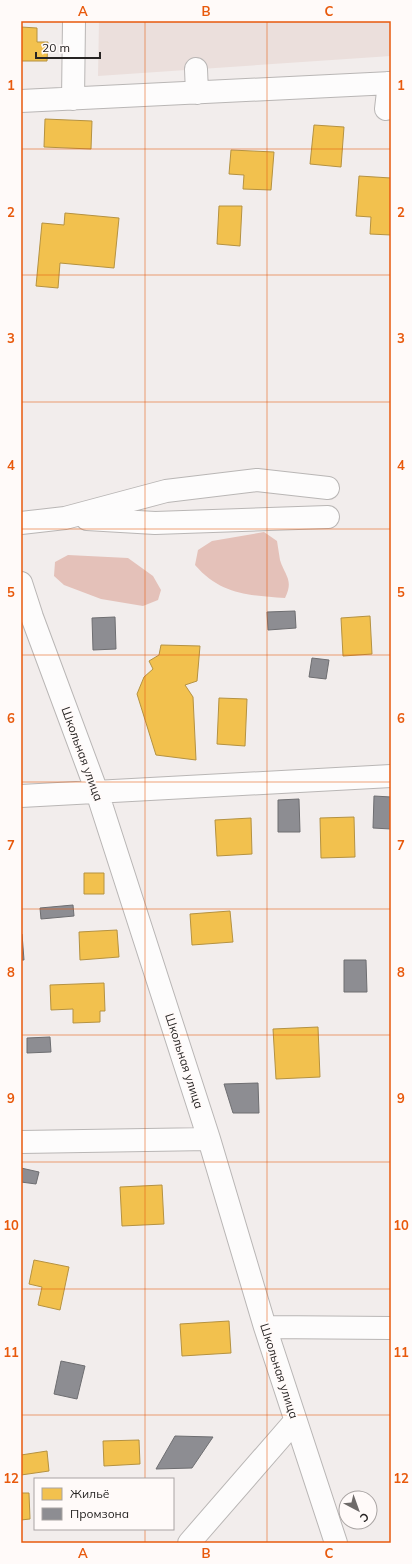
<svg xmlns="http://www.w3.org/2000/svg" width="412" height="1564" viewBox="0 0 412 1564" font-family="Mulish,sans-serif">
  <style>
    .built { fill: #ebdfdc }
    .forest { fill: #e4c1b9 }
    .homes { fill: #f2c14e; stroke: #b59241 }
    .industry { fill: #8d8d92; stroke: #6e6e71 }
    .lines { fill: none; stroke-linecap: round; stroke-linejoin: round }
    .minor-casing { stroke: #b9b6b5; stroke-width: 24 }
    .minor { stroke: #fdfcfc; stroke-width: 22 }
    .grid { fill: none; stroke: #e8590c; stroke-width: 1; stroke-opacity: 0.55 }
    .labels { text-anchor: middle; stroke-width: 4; stroke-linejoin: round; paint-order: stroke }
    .street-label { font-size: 12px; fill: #272423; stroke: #fffaf9 }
    .neatline { fill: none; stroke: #e8590c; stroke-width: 1.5 }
    .grid-label { font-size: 13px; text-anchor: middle; font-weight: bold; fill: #e8590c }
  </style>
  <rect width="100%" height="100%" fill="#f2edec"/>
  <path class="built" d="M99,21H391V56L98,76Z"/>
  <path class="forest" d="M264,532L277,541C278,547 279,554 280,560C285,576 294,580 285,598C248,595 221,595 195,565L198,550L212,541Z
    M68,555L128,558L153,576L161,590L158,600L143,606L101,599L64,585L54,576L55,562Z"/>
  <path class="homes" d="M21,27L37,28V42H48L47,61H21Z
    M45,119L92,121L91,149L44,147Z
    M314,125L344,127L341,167L310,164Z
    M231,150L274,152L271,190L243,189L244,175L229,174Z
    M359,176L391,178V235L370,234L371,217L356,216Z
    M219,206H242L240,246L217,244Z
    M65,213L119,218L114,268L60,263L58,288L36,286L42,223L64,225Z
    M370,616L372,654L343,656L341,618Z
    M161,645L200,646L197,681L185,685L193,697L196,760L156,755L137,694L144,677L153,669L149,661L159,655Z
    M219,698L247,699L245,746L217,744Z
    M354,817L355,857L321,858L320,818Z
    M251,818L252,854L217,856L215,820Z
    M84,873H104V894H84Z
    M230,911L233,942L192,945L190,914Z
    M117,930L119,957L80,960L79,932Z
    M104,983L105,1011H100V1022L73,1023V1009L51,1010L50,985Z
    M318,1027L320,1077L276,1079L273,1029Z
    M162,1185L164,1224L122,1226L120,1187Z
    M34,1260L69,1267L60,1310L38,1305L42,1287L29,1284Z
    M229,1321L231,1353L182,1356L180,1324Z
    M139,1440L140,1464L104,1466L103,1441Z
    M47,1451L49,1471L21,1475V1455Z
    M21,1493H29L30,1519L21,1520Z"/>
  <path class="industry" d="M295,611L296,628L268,630L267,612Z
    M115,617L116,649L93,650L92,618Z
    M312,658L329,660L326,679L309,677Z
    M374,796L391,797V829L373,828Z
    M299,799L300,832H278V800Z
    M73,905L74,916L41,919L40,908Z
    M21,934H22L24,960H21Z
    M344,960H366L367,992H344Z
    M50,1037L51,1052L27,1053V1038Z
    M258,1083L259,1113H233L224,1084Z
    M21,1168L39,1172L36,1184L21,1182Z
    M61,1361L85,1366L77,1399L54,1394Z
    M175,1436L213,1437L192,1468L156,1469Z"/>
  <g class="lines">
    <defs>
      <path id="minor" d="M196,69L197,93
        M73,99L74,21
        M21,101L391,83
        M386,109L389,83
        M87,519L155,523L328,517
        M21,523L65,518L166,491L257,480L328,488
        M21,583L32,617L97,792L209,1139L265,1327L336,1543
        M21,796L391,776
        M21,1142L209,1139
        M265,1327L391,1328
        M189,1543L295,1421"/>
    </defs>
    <use href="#minor" class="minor-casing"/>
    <use href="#minor" class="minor"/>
  </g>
  <path class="grid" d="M145,21V1479M267,21V1543M21,149H391M21,275H391M21,402H391M21,529H391M21,655H391M21,782H391M21,909H391M21,1035H391M21,1162H391M21,1289H391M21,1415H391M145,1529V1543"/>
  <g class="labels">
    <g class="street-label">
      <text transform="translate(82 754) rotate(70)" y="4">Школьная улица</text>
      <text transform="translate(184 1061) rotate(72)" y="4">Школьная улица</text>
      <text transform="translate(279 1371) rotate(72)" y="4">Школьная улица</text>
    </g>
  </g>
  <rect width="412" height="1564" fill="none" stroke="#fffaf9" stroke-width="44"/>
  <rect x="34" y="1478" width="140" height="52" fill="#fffaf9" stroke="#a9a4a3"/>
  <rect x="42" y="1488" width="20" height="12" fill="#f2c14e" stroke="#a9a4a3"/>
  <text x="70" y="1498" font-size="12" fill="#272423">Жильё</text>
  <rect x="42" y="1508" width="20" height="12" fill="#8d8d92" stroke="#a9a4a3"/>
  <text x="70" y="1518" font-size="12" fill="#272423">Промзона</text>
  <g transform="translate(358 1510) rotate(139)"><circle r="19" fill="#fffaf9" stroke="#a9a4a3"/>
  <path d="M0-3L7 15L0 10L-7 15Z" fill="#6e6a69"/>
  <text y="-6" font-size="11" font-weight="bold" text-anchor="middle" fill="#272423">С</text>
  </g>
  <path d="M36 52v6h64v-6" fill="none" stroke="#272423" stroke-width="2"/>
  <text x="42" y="52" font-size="12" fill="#272423" stroke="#fffaf9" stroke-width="3" paint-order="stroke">20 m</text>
  <rect x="22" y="22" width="368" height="1520" class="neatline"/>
  <g class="grid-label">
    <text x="83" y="16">A</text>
    <text x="206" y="16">B</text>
    <text x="329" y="16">C</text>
    <text x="11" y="90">1</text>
    <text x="401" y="90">1</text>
    <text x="11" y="217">2</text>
    <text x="401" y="217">2</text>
    <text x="11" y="343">3</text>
    <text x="401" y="343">3</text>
    <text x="11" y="470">4</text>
    <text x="401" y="470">4</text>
    <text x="11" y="597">5</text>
    <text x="401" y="597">5</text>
    <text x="11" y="723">6</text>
    <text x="401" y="723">6</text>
    <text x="11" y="850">7</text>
    <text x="401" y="850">7</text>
    <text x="11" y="977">8</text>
    <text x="401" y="977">8</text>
    <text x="11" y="1103">9</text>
    <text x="401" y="1103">9</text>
    <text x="11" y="1230">10</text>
    <text x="401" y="1230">10</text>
    <text x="11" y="1357">11</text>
    <text x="401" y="1357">11</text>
    <text x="11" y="1483">12</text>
    <text x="401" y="1483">12</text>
    <text x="83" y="1558">A</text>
    <text x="206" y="1558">B</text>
    <text x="329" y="1558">C</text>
  </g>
</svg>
